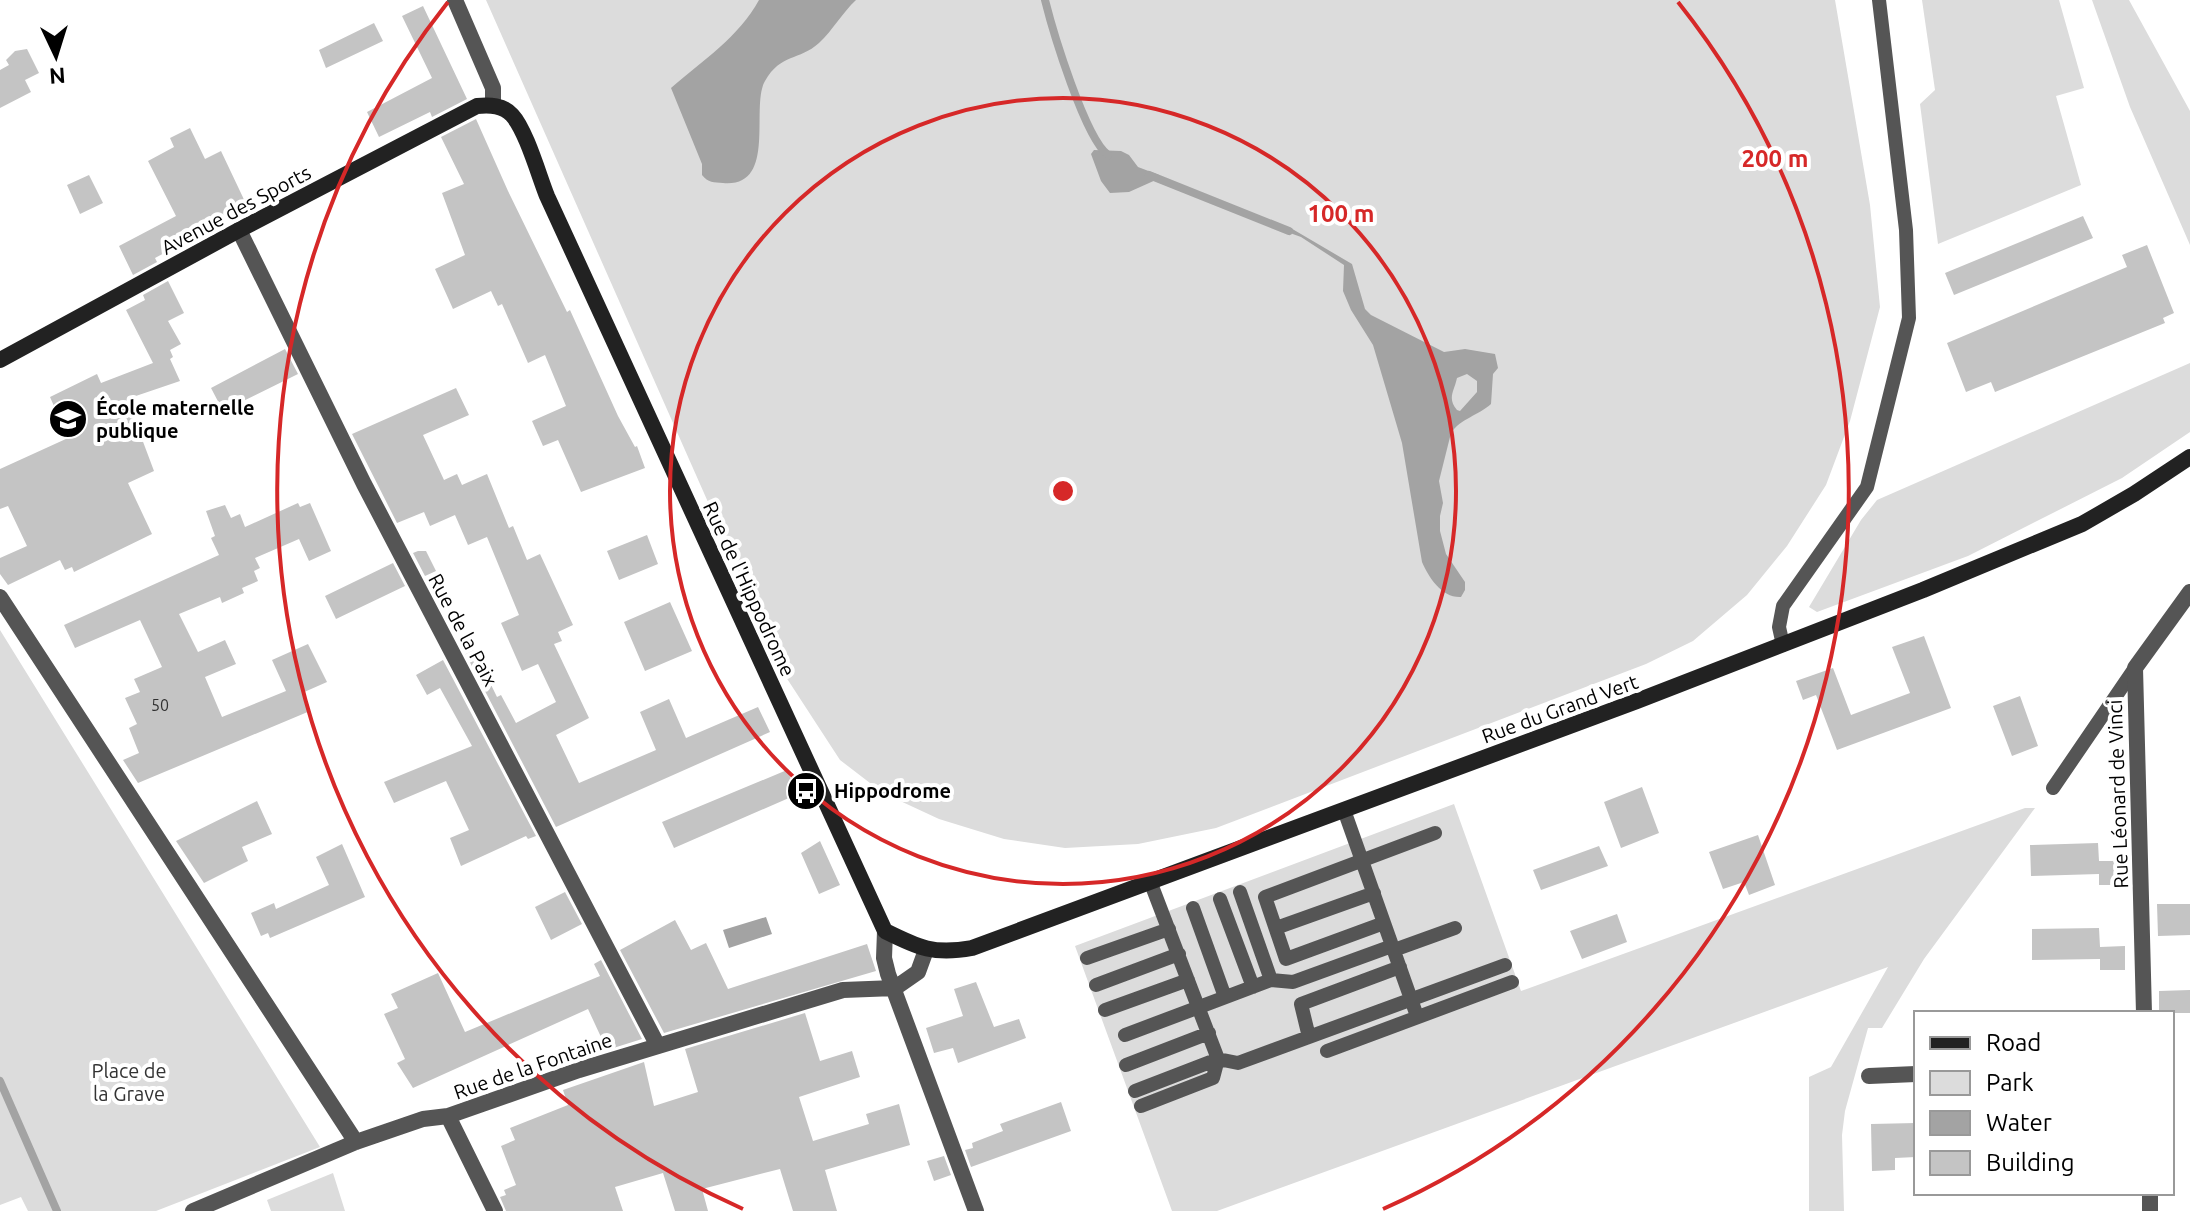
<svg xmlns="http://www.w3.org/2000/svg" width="2190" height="1211" viewBox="0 0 2190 1211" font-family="Ubuntu,sans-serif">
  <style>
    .green { fill: #dcdcdc }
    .water { fill: #a3a3a3; fill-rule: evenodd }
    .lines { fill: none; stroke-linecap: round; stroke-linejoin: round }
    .stream { stroke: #a3a3a3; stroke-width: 8 }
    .building { fill: #c4c4c4 }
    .service { stroke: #555; stroke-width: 14 }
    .minor { stroke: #555; stroke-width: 16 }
    .tertiary { stroke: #555; stroke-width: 16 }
    .secondary { stroke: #222; stroke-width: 16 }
    .ring { fill: none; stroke: #d62828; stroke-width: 4 }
    .labels { text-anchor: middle; stroke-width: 8; stroke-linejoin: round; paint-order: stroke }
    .number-label { font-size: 16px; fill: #313131 }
    .street-label { font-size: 20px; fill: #000; stroke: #fff }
    .poi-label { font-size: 20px; font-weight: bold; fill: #000; stroke: #fff; text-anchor: start }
    .park-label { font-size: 20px; fill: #333; stroke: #fff }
    .centre { fill: #d62828; stroke: #fff; stroke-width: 4 }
    .ring-label { font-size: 24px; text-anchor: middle; font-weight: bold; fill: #d62828; stroke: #fff; stroke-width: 8; stroke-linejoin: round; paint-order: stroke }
  </style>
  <rect width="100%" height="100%" fill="#fff"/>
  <path class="green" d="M486,0H1835L1870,205L1880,307L1850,421L1826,485L1787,546L1747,595L1693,641L1646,664L1216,828L1138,844L1065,848L1004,839L939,819L883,793L840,760L784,674Z
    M1922,0H2059L2084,88L2056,96L2081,185L1938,244L1920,104L1935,90Z
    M2092,0H2129L2190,111V245L2130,107Z
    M2190,363V432L2122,478L1968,556L1817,612L1809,607L1861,520L1877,500Z
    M0,630L320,1147L156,1211H28L21,1197L0,1205Z
    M1454,804L1521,991L2025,808H2035L1924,959L1882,1028H1868L1845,1111L1842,1135L1844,1211H1809V1077L1831,1067L1888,967L1217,1211H1172L1075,946Z
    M333,1173L345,1211H271L267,1200Z"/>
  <path class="water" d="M759,0H856C842,13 833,30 819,43C799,61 781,53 765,81C750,106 778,188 723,183C714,182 708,183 702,175V164L671,88C702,61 739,37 759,0Z
    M1094,150L1121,151L1129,155L1138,167L1159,175L1158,179L1129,192L1110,193L1101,181L1091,154Z
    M1289,227L1352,264L1365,309L1371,315L1444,352L1465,349L1495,354L1498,368L1493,374L1491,404C1479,415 1460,419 1451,433L1439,481L1443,503L1440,516V531L1446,554L1465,582V590L1461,597C1442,598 1429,578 1422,562L1402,443L1373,345L1351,310L1343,291L1344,265L1301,237L1290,233ZM1467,374L1477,381V392L1460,411L1457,410C1447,398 1454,392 1457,378Z
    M766,917L772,934L729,948L723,930Z"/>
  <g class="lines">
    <path class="stream" d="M1045,0C1053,32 1085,138 1108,155
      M1149,175L1289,231
      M0,1081L57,1211"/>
  </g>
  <path class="building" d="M423,6L467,99L432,117L430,112L379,137L367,112L432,78L402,16Z
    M374,23L383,41L326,68L319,50Z
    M27,49L39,73L25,80L31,92L0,108V70L9,65L6,60L15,51Z
    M476,119L508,191L567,312L570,310L618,416L635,447L637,446L645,468L581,492L558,440L543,446L532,421L566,406L545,355L528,363L502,304L498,306L491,291L453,309L435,269L465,255L442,193L464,184L441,137Z
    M190,128L205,159L221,151L248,208L155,258L157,262L133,275L119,246L176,216L148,161L174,147L170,138Z
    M89,175L103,203L80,214L67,185Z
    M2083,216L2093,238L1954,295L1945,273Z
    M2147,245L2174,313L2163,318L2165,323L1995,392L1991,382L1966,392L1947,343L2127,267L2122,255Z
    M168,281L184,313L168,321L181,344L170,350L173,357L170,359L180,381L127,399L154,471L128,483L152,534L74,572L72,567L65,570L60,560L8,585L0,574V558L27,546L8,506L0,509V469L68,438L50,397L97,374L101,383L153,363L126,310L145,300L143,295Z
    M285,349L298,374L223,411L211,388Z
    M456,388L469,415L423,435L444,480L457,474L462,485L487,474L509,528L513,526L527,560L540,554L573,625L558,632L562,641L554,644L589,718L556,735L579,783L656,750L640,712L669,699L686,738L758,707L770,732L556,827L463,649L471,644L497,697L501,695L516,723L556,702L538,664L522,671L501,623L519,615L487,537L468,545L455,515L430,526L424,512L397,523L352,434Z
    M298,503L300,507L310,503L331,551L309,561L299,539L255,558L260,568L254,571L258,581L242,588L244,593L222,603L220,597L179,614L198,652L225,640L236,664L205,677L222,717L286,691L272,660L308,644L327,682L302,693L310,711L138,783L123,760L139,753L129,728L137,724L125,698L140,692L134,679L162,667L140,620L75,648L64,625L219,555L211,538L215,536L206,511L225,505L231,518L240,514L245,527Z
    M647,535L658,564L619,580L607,551Z
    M418,551H426L436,571L425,576L413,553Z
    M393,563L405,586L336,619L325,596Z
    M670,602L692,651L645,671L624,622Z
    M1924,636L1951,708L1837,750L1816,695L1803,700L1796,681L1833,668L1851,715L1910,693L1892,647Z
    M443,660L536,836L528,839L526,836L461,866L450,838L469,830L446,781L394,803L384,782L472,746L440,688L427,695L416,675Z
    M2020,696L2038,746L2012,756L1993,706Z
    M787,770L798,794L674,848L662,822Z
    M1642,787L1659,833L1621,848L1604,802Z
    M257,801L272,834L242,847L248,861L204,883L176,841Z
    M1758,835L1775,885L1749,895L1744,882L1723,889L1709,852Z
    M820,841L840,885L819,894L801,853Z
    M2098,843L2099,861H2125V885H2099V874L2031,876L2030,845Z
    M342,844L365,897L270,938L268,933L261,936L251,913L274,903L276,909L329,885L316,857Z
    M1599,846L1608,866L1541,890L1533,870Z
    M565,892L582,924L551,940L535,907Z
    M2157,904H2190V935L2158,936Z
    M1617,914L1627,942L1582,959L1570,931Z
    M675,920L691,950L706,943L728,989L867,944L876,971L664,1033L620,950Z
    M2099,928L2100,947L2125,946V970H2100V959L2032,960V929Z
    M601,960L642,1039L607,1050L588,1009L413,1088L397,1063L405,1059L384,1014L398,1008L391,994L438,973L465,1032L600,976L594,964Z
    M976,982L994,1027L1019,1019L1026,1038L958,1063L953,1048L934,1053L926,1028L963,1016L954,989Z
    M2190,990V1013H2159V991Z
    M805,1013L820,1061L852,1051L860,1077L799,1097L813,1141L869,1124L866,1114L899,1104L910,1145L825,1170L837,1211H793L780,1169L702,1189L708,1211H675L663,1173L615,1187L623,1211H506L500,1197L506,1195L504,1190L516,1185L501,1146L515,1140L510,1128L568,1105L563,1090L644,1062L654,1106L698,1092L685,1049Z
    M1061,1102L1071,1131L971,1167L965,1150L973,1148L972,1143L1003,1131L1000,1124Z
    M1916,1123V1157L1895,1158V1170L1872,1171L1871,1124Z
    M944,1156L951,1175L934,1181L927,1161Z"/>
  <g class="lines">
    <path class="service" d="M1783,645L1779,627L1783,606L1867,487L1909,318L1906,230L1879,0
      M2053,788L2135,668
      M1344,810L1417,1016
      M1150,881L1218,1059L1238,1063L1505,965
      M1240,892L1271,980
      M1220,899L1253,987
      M1193,908L1225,997
      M1384,923L1286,959L1265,897L1435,833
      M1276,928L1374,893
      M1394,950L1455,928
      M1087,958L1169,929
      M1096,985L1179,954
      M1105,1010L1188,980
      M1125,1035L1271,980L1293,982L1392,946
      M1309,1037L1301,1004L1400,967
      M1327,1051L1512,982
      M1126,1065L1209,1033
      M1135,1091L1218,1059
      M1141,1106L1213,1078L1218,1059"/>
    <path class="minor" d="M239,230L364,484L658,1046
      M0,597L356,1142
      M885,931L884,958L888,974L976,1211
      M2144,1013L2135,668L2190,592
      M1869,1076L1916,1074
      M448,1116L495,1211
      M2150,1193V1211
      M193,1211L356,1142L423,1119L448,1116L579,1070L843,990L895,988L918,972L926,950"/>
    <path class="tertiary" d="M455,0L493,88V104"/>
    <path class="secondary" d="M0,360L239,230L477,106C490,105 503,105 512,115C526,130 539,176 547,196L885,931C919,948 934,955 972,948L1637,701L1923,590L2082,524L2134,494L2190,457"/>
  </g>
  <g class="ring">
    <circle cx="1063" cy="491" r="393"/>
    <path d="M743 1209A786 786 0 0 1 448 2M1678 2A786 786 0 0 1 1383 1209"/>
  </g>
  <defs>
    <symbol id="school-disc" viewBox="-11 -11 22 22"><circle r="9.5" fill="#000" stroke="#fff"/><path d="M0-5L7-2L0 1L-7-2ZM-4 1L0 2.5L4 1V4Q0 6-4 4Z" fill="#fff"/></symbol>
    <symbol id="bus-disc" viewBox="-11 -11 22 22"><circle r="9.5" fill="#000" stroke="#fff"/><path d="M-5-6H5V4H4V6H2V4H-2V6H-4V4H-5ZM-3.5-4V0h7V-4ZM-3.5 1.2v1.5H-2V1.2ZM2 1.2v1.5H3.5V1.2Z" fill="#fff"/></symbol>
  </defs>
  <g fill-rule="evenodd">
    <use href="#school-disc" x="46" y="397" width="44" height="44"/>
    <use href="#bus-disc" x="784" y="769" width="44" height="44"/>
  </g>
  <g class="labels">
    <g class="number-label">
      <text x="160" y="711">50</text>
    </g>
    <g class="street-label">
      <text transform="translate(236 210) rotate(-28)" y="7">Avenue des Sports</text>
      <text transform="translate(749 589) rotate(65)" y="7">Rue de l'Hippodrome</text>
      <text transform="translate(463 630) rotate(62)" y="7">Rue de la Paix</text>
      <text transform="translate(1560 709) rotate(-20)" y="7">Rue du Grand Vert</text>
      <text transform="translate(2118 794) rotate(-92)" y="7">Rue Léonard de Vinci</text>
      <text transform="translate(533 1066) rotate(-19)" y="7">Rue de la Fontaine</text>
    </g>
    <g class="poi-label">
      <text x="96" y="415">École maternelle<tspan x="96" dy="23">publique</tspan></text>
      <text x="834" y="798">Hippodrome</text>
    </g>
    <g class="park-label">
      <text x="129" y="1078">Place de<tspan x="129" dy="23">la Grave</tspan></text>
    </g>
  </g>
  <circle cx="1063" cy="491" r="12" class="centre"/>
  <g class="ring-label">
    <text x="1775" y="167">200 m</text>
    <text x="1341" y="222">100 m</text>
  </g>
  <rect x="1914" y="1011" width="260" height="184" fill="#ffffff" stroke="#999999" stroke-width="2"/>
  <rect x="1930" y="1037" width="40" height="12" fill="#222222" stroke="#999999" stroke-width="2"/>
  <text x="1986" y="1051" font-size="24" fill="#000000">Road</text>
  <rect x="1930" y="1071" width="40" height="24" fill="#dcdcdc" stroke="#999999" stroke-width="2"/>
  <text x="1986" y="1091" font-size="24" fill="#000000">Park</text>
  <rect x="1930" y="1111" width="40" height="24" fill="#a3a3a3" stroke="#999999" stroke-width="2"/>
  <text x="1986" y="1131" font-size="24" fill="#000000">Water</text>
  <rect x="1930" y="1151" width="40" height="24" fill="#c4c4c4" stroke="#999999" stroke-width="2"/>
  <text x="1986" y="1171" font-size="24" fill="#000000">Building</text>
  <g transform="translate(56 56) rotate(176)" stroke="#ffffff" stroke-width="6" paint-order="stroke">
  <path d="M0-6L14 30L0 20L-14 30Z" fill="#000000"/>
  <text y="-12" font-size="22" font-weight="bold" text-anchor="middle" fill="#000000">N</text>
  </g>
</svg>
